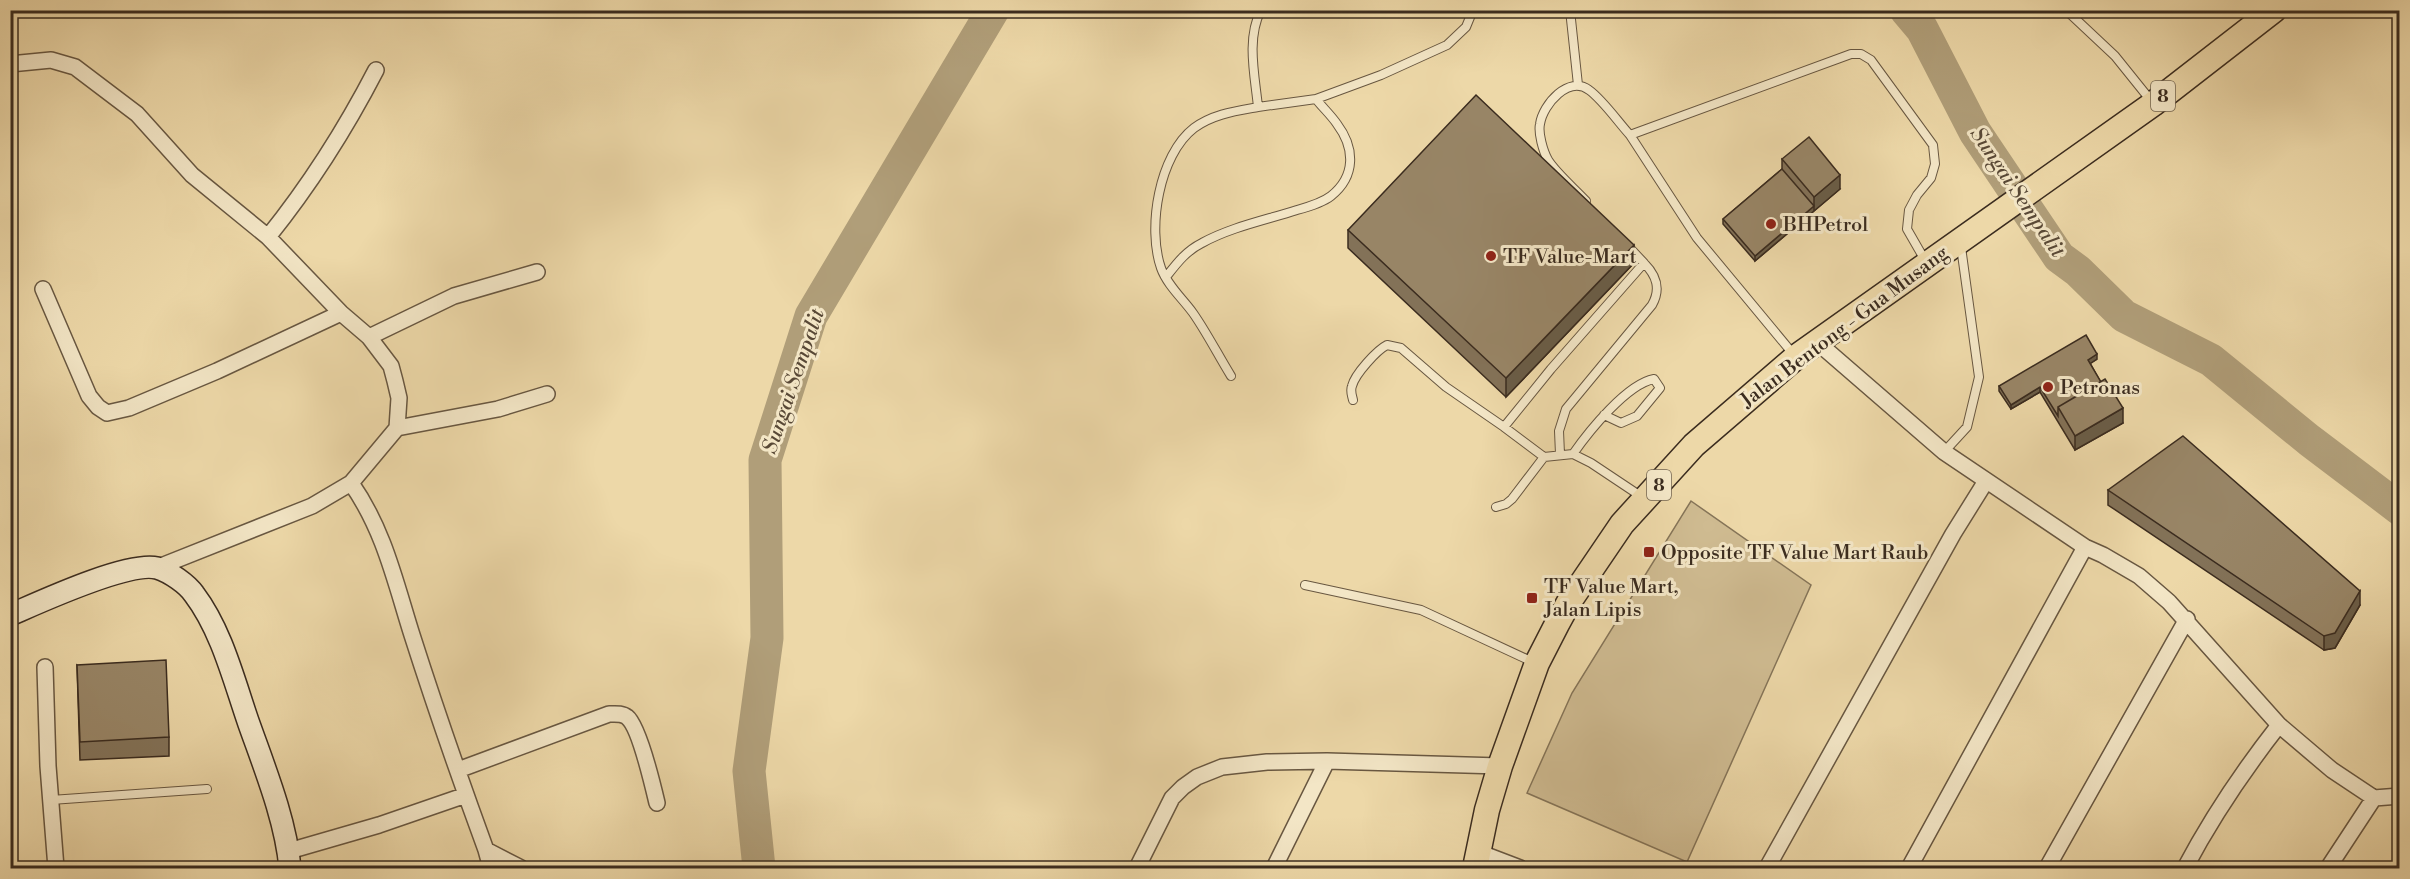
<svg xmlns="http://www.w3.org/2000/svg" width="2410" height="879" viewBox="0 0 2410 879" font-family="'Libre Bodoni',serif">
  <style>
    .green { fill: #cfbb91; stroke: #857458; stroke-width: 1.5 }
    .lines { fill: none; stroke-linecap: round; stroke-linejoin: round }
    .river { stroke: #b09e79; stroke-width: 33 }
    .lane-casing { stroke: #685741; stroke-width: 10 }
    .street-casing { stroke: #685741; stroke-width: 18 }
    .secondary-casing { stroke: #3b2c1f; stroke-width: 24 }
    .primary-casing { stroke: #3b2c1f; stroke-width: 27 }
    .lane { stroke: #f3e6c6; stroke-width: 8 }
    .street { stroke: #f3e6c6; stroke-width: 15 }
    .secondary { stroke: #f3e6c6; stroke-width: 21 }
    .primary { stroke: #edd8a8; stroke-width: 24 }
    .wall { fill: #837258; stroke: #3b2c1f; stroke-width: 1.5 }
    .shaded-wall { fill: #6a5d47; stroke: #3b2c1f; stroke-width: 1.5 }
    .building { fill: #988566; stroke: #3b2c1f; stroke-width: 1.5 }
    .poi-dot { fill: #8f2418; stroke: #f3e6c6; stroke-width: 2 }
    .labels { text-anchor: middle; stroke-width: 6; stroke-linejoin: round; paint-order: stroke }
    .shield { fill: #f3e6c6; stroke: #726451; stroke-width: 1.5 }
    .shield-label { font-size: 18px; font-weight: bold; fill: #3b2c1f }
    .poi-label { font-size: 20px; fill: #3b2c1f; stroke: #f3e6c6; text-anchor: start }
    .street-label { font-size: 20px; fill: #3b2c1f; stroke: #f3e6c6 }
    .water-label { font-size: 21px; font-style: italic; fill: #584836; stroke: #f3e6c6 }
  </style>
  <rect width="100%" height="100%" fill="#edd8a8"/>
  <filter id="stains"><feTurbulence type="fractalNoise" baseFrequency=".00333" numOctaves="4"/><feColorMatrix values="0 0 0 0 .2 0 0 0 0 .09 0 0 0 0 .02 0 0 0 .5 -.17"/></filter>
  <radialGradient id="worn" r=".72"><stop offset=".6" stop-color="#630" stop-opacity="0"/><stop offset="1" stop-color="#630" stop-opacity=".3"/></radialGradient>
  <path class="green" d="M1691,501L1811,585L1687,862L1527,793L1572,693Z"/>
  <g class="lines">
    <path class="river" d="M1906,10L1922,29L1975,132L2059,257L2078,271L2124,316L2211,360L2309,440L2400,509
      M759,868L749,771L767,638L765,460L811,316L993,10"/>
    <defs>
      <path id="lane" d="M1570,10L1578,85
        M2066,10L2115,56L2152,102
        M1258,107L1316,99L1381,75L1447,45L1466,27L1473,10
        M1630,135L1697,238L1794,355
        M1586,201C1574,188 1557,174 1548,160C1543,151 1538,133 1540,124C1543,104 1569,75 1589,90C1603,100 1618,122 1630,135L1851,54H1861L1871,60L1933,145L1935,164L1931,178L1917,195L1909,210L1907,229L1926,262
        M1166,277C1177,263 1186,251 1202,243C1231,227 1266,220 1297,210C1308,207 1322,203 1331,196C1356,176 1355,148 1337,124C1331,115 1322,107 1316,99
        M1231,376C1218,355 1207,333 1193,313C1183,299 1167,285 1161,268C1147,228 1159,155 1194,128C1213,114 1236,111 1258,107C1255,76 1246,39 1261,10
        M1353,400C1352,395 1350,391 1352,386C1355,374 1377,350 1387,345L1401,348L1446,387L1504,427L1544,457L1512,499L1506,504L1496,507
        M1504,427L1551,369L1644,263L1627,245
        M1944,452L1967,427L1979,377L1961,247
        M1560,454L1559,431L1566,409L1652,305C1661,289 1657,276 1644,263
        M1573,454C1589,431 1627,384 1654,379L1660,388L1637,416L1621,423L1604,415
        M1544,457L1573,454L1591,463L1642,497
        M1305,585L1421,610L1535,663
        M51,800L207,789"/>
      <path id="street" d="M10,64L51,60L75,67L137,114L192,175L268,237L341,313L369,337L391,366L395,381L399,398L397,428L351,483L312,506L156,568
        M268,237C309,186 346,128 376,70
        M43,289L89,396L98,407L107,413L129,408L217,371L341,313
        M369,337L454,296L537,272
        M1817,342L1944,452L2085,547L2103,555L2139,576L2169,602L2279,725L2332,770L2374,798L2400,796
        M397,428L498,409L547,394
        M351,483C384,530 395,581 412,635C435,707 460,779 486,850L491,868
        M45,667L48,766L56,868
        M458,770L609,714C615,714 622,713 627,717C639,726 653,786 657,803
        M486,850L521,868
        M289,851L379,825L466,795
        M1478,852L1520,868
        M1137,868L1172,798L1183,787L1197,777L1222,767L1267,762L1327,761L1500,766
        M1274,868L1327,761
        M1767,868L1953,534L1986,481
        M1909,868L2085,547
        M2047,868L2187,619
        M2185,868C2212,817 2243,771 2279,725
        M2328,868L2374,798"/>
      <path id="secondary" d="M10,615C40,602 128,561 157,568C170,572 187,584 194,594C222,631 234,681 249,724C265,769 286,821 290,868"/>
      <path id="primary" d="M1475,868L1487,810L1500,766L1537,663L1557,624L1569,602L1622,524L1694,445L1796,357L2153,104L2274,10"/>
    </defs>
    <use href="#lane" class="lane-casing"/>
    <use href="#street" class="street-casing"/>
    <use href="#secondary" class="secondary-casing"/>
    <use href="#primary" class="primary-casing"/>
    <use href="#lane" class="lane"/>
    <use href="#street" class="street"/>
    <use href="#secondary" class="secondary"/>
    <use href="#primary" class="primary"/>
  </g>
  <path class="wall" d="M1782,159L1840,189L1755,261L1723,224V219L1782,169Z
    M1348,230L1634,263L1506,397L1348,248Z
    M2097,359L2090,363L2123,423L2075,450L2040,392L2011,409L1999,391V386Z
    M2108,490L2360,605L2335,648L2324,650L2108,505Z
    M77,665L169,737V756L80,760Z"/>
  <path class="shaded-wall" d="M1840,175V189L1814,211V197Z
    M1814,206V211L1755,261V256Z
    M1634,245V263L1506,397V378Z
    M2097,354V359L2088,365V360Z
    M2040,387V392L2011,409V405Z
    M2123,408V423L2075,450V436Z
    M2360,591V605L2335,648L2324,650V636Z"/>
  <path class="building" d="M1476,95L1634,245L1506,378L1348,230Z
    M1809,137L1840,175L1814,197L1782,159Z
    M1782,169L1814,206L1755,256L1723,219Z
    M2086,335L2097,354L2088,360L2101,382L2058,407V416L2040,387L2011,405L1999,386Z
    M2105,379L2123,408L2075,436L2058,407Z
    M2183,436L2360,591L2335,633L2324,636L2108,490Z
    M166,660L169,737L80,742L77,665Z"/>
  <g class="poi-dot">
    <circle cx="1771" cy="224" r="6"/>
    <circle cx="1491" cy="256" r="6"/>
    <circle cx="2048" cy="387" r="6"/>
    <rect x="1643" y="546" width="12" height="12" rx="3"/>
    <rect x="1526" y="592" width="12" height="12" rx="3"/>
  </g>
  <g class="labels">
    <g class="shield">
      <rect x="2151" y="81" width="24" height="30" rx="4.5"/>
      <rect x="1647" y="470" width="24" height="30" rx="4.5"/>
    </g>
    <g class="shield-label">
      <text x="2163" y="102">8</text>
      <text x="1659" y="491">8</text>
    </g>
    <g class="poi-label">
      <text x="1783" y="231">BHPetrol</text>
      <text x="1503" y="263">TF Value-Mart</text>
      <text x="2060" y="394">Petronas</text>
      <text x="1661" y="559">Opposite TF Value Mart Raub</text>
      <text x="1544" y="593">TF Value Mart,<tspan x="1544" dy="23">Jalan Lipis</tspan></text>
    </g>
    <g class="street-label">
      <text transform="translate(1844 326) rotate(-37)" y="7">Jalan Bentong - Gua Musang</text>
    </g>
    <g class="water-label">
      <text transform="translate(2018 192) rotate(56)" y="7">Sungai Sempalit</text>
      <text transform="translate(793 381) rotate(-71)" y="7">Sungai Sempalit</text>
    </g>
  </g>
  <rect width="2410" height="879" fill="none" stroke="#edd8a8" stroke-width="36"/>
  <rect x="12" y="12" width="2386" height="855" fill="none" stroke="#3b2c1f" stroke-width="3"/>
  <rect x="18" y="18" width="2374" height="843" fill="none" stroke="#3b2c1f" stroke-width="1.5"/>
  <rect width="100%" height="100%" filter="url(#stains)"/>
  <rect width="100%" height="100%" fill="url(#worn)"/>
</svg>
